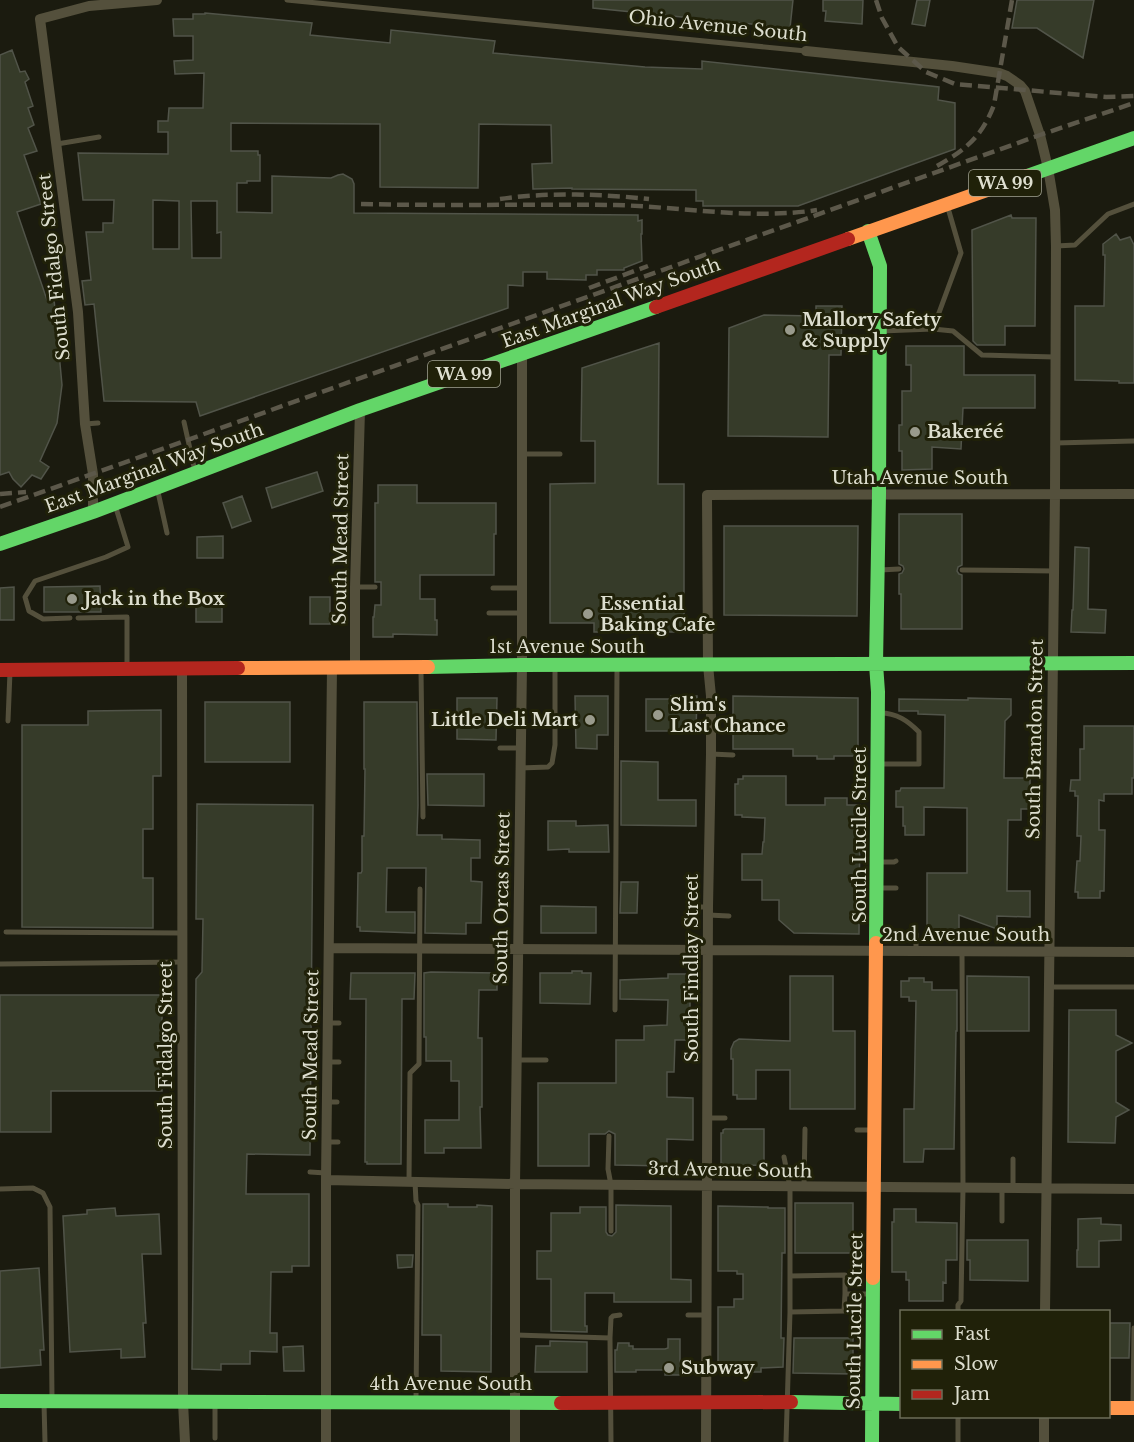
<svg xmlns="http://www.w3.org/2000/svg" width="1134" height="1442" viewBox="0 0 1134 1442" font-family="'Libre Baskerville',serif">
  <style>
    .building { fill: #363b29; stroke: #515449; stroke-width: 1.5; fill-rule: evenodd }
    .lines { fill: none; stroke-linecap: round; stroke-linejoin: round }
    .lane { stroke: #54503c; stroke-width: 5 }
    .street { stroke: #54503c; stroke-width: 10 }
    .fast { stroke: #63d668; stroke-width: 14 }
    .slow { stroke: #ff974d; stroke-width: 14 }
    .jam { stroke: #b3261e; stroke-width: 14 }
    .rail { stroke: #5c584a; stroke-width: 4.5; stroke-dasharray: 12 6; stroke-linecap: butt }
    .poi-dot { fill: #999a8c; stroke: #202109; stroke-width: 2 }
    .labels { text-anchor: middle; stroke-width: 6; stroke-linejoin: round; paint-order: stroke }
    .shield { fill: #202109; stroke: #a4a594; stroke-width: 1.5 }
    .shield-label { font-size: 16px; font-weight: bold; fill: #dddecf }
    .street-label { font-size: 18px; fill: #dddecf; stroke: #202109 }
    .poi-label { font-size: 18px; font-weight: bold; fill: #dddecf; stroke: #202109; text-anchor: start }
  </style>
  <rect width="100%" height="100%" fill="#1b1b0f"/>
  <path class="building" d="M593,0H793L790,28L593,8Z
    M823,0H863L862,24L825,21L826,11H823Z
    M917,0H930L925,26L912,24Z
    M1017,0H1094L1083,58L1037,28H1012Z
    M205,13L312,23L310,35L390,43L391,30L495,41L493,53L645,67L702,69V61L939,87L938,100L955,103V149L798,206H703V201H696V190L572,189V188L533,189L532,164L552,163L551,125L479,124L478,188L380,187V124L231,123V151H258V155H260V181H247V183H237V212L272,213V176L331,178L338,175L343,174L352,179L354,184V213L638,215V221L642,220V234H641L642,261L624,268V270H597V275H586V280L547,279V272H523V286L508,285V308L200,416L196,402L104,401L94,304L85,305L82,281L91,280L86,232H103V223H113L114,200H83L78,153L168,154V132H158V121H168L169,108H203L204,73L175,74L174,61L193,60V36H174L173,19H193V14H205ZM153,200L179,201V249H153ZM191,201H217V233L221,232V258H192Z
    M12,50L20,72L25,71L29,79L25,82L33,106L28,108L34,125L28,128L37,151L24,155L41,204L17,212L47,300L54,299L62,385L57,423L40,461L49,467L41,479L32,475L21,487L13,479L9,472L0,475V55Z
    M1011,215L1012,218H1036L1035,326H1005V345H977L973,341L972,230Z
    M1116,234L1120,240L1130,237L1134,245V383H1119V381L1075,380V306H1104L1105,255H1103V244Z
    M816,306H842L841,355H829L828,437L728,436L729,328L764,315L816,316Z
    M659,343L658,484H684V632H594V623H550V484L595,483V441H581L582,368Z
    M906,346H964V375H1035V408H963L961,449L932,447V469L902,470V451H899V425H902V391H911V365H906Z
    M317,472L323,491L272,508L266,488Z
    M378,485H417V503H496V534H494V575H420V599H435V620H437V635L393,634V637H373V617H374L375,605H381V582H375V503H378Z
    M242,496L251,521L232,528L223,503Z
    M899,514H962V565L958,567L957,571L959,574L962,575V629H901V594H899V574L902,573L904,569L903,566L899,564Z
    M724,526H858L857,616L724,615Z
    M223,536V558H197V537Z
    M1075,547L1089,548L1088,609L1106,610L1105,633L1071,632L1072,610H1073Z
    M100,586L101,612H44V587Z
    M14,587V620H0V588Z
    M310,597H330V624H310Z
    M196,601H222V622H196Z
    M575,696H608V735H597V749L576,748Z
    M671,696H697L696,731H646V699H671Z
    M733,696L858,698V756H834V759H817V756H793V749H733Z
    M457,698H497L496,740L457,739Z
    M968,698L1011,699V715L1005,721L1004,778H1030V809H1021V820H1008L1007,891H1030V917L997,916V929L959,915V936H927V873H967V808L924,807V835H905V826H903V807H896V791H900L901,788H944L945,715L918,714V711H899V699L968,700Z
    M205,702H290V762H205Z
    M364,702H417L418,805L417,835H442V839L480,840V858H471V881L482,882L481,923H466V934L425,933L426,868H387L386,912H415V933L360,931V927H357L358,873H361L362,871V836H364L365,769H364Z
    M161,710V776H153V829H143V878H153V928L22,927V725H88V711Z
    M1084,726H1134V778H1132V794H1104V801L1099,800V830H1105L1104,891H1100V898H1078V892H1075L1077,861H1080L1081,836H1077L1078,796H1075V791H1070L1071,780H1080V749H1084Z
    M621,761L658,762V800H696V826L621,825Z
    M427,774H484V806L428,805Z
    M743,776H786V805H825V798H847V805H860L859,934L794,933L779,920V900H762V880H742V854H762L763,842H764L765,818L742,817V815H735V784H738V779H743Z
    M197,804L313,805L310,1155L247,1154L246,1194H309V1266H292V1272H271L270,1333H277V1352L250,1351V1364H221V1370L192,1369L196,979L202,972L203,919H196Z
    M548,821H576V826L608,825L609,852H569V849L548,850Z
    M621,882H638L637,913H620Z
    M541,906L596,907V933H541Z
    M572,971H582V973H591L590,1004L540,1003V973H572Z
    M431,972L497,973V990H479L478,1038H482V1107H480L481,1148H444V1153H425V1120H459V1081H451V1061H426V1037H424V973Z
    M351,973H415L414,999H402L401,1164H367V1162H365L366,999H350Z
    M668,974H690V1040H675L674,1072H667V1097L693,1098V1140L667,1139V1166L615,1165V1134L609,1131L605,1134H589V1166H538V1083H616V1040H644V1026L667,1025L668,1000L620,999V980L668,978Z
    M790,976H833V1031H855V1109H790V1070H756V1099H737V1095H733V1059H731V1049L734,1042L739,1039L790,1041Z
    M967,976L1029,977V1031H967Z
    M909,978H924V982H932V990H957V1031H956L954,1149H924L923,1162H904V1109H914L916,1001H909V997H901V981H909Z
    M0,995H162V1091H51V1132H0Z
    M1069,1010H1116V1035L1132,1043L1116,1051V1102L1129,1110L1116,1117L1115,1143L1068,1142Z
    M725,1129H764V1165L724,1166V1164L721,1163V1133H723V1130Z
    M795,1203H853V1253H795Z
    M423,1204H448V1207H477V1205L492,1206L491,1372L441,1371V1335H422Z
    M616,1205L671,1206V1279L691,1280V1302H614V1293H585V1326H587V1332L551,1331V1279H537V1251H551V1213H580V1207H606V1232L608,1235L612,1236L616,1232Z
    M718,1206L768,1207V1208H785V1253H782L781,1338H784L783,1367L761,1368V1372H718V1307H734V1299H743V1274H737V1271H718Z
    M115,1208L116,1216L159,1214L161,1254H142L146,1323H143L145,1357L121,1358V1349L70,1352L63,1216L87,1214V1210Z
    M894,1209H916V1222L957,1223V1260H946V1283L943,1282V1301H909V1280H906V1272H892V1222H894Z
    M1101,1218V1224L1121,1225V1240L1099,1241V1267H1077V1250H1078V1219Z
    M967,1240H1028V1281L970,1280V1260H967Z
    M397,1255H413L412,1267L398,1268Z
    M39,1268L44,1350H40L41,1365L0,1368V1271Z
    M1108,1323H1130L1129,1358H1108Z
    M794,1338H853V1374L793,1373Z
    M668,1339H680V1365H682V1375H665V1370H636V1372H615V1350H617L618,1343H629V1346H633V1349H665L668,1348Z
    M550,1341L587,1342V1372H535L536,1346H550Z
    M303,1346L304,1371H284L283,1347Z"/>
  <g class="lines">
    <path class="lane" d="M287,0L806,51
      M57,144L99,137
      M1056,246L1075,245L1108,214L1134,204
      M933,329L953,331L982,355L1055,357
      M881,331L933,329L961,253L948,208
      M184,422L194,467
      M85,424L98,423
      M1055,443L1134,441
      M522,454H560
      M158,492L167,533
      M880,570L899,569
      M962,570L1054,571
      M356,587H375
      M493,588H522
      M489,613H522
      M70,618L43,619L29,611L25,597L35,581L106,557L128,547L116,508
      M78,618L127,617V666
      M421,671L423,817
      M8,721L10,672
      M500,748H521
      M711,754L733,755
      M879,764H919V732C908,721 897,713 880,713
      M520,768L548,767L552,763L555,745V667
      M879,862H894L896,861
      M879,888H896
      M697,907H708
      M708,915L729,916
      M6,932L182,933
      M916,934V950
      M0,964L183,962
      M1048,987H1134
      M615,1010L617,667
      M328,1023H339
      M516,1060H546
      M328,1062H339
      M327,1102H337
      M707,1118H725
      M857,1130H873
      M609,1136L608,1169L611,1185V1231
      M326,1142H338
      M784,1157L790,1187V1276
      M1013,1159V1188
      M310,1172L326,1173
      M409,1181L410,1073L419,1064L420,889
      M415,1182L416,1201L418,1205L416,1399
      M804,1187L805,1129
      M0,1189L33,1188L43,1193L50,1207L52,1397
      M1002,1221V1188
      M845,1294L844,1311L790,1312V1276L845,1275V1294H869
      M958,1312V1305L961,1301L963,1188L962,951
      M688,1315H707
      M516,1335L610,1338
      M44,1403L45,1442
      M1133,1405L1134,1328
      M215,1438V1403
      M611,1442L610,1338L611,1318L613,1316L620,1315
      M786,1442L790,1312
      M958,1442V1416"/>
    <path class="street" d="M806,51L952,66L999,73L1007,76L1020,85L1025,91L1040,135L1048,168L1055,210L1056,246L1055,494L1045,1312
      M93,512V474L85,424L78,312L40,19L89,6L157,0
      M182,668L183,1402L185,1442
      M355,668V587L360,410
      M329,948L1134,952
      M326,1180L515,1184L1134,1189
      M1044,1416V1442
      M326,1442V1180L332,668
      M515,1442V1184L522,665V354
      M706,1442L708,907L711,754V696L708,665L707,495L1134,494"/>
    <path class="fast" d="M1027,176L1134,138
      M868,231L880,266L879,494L876,664L878,692L876,943
      M0,544L93,512L360,410L656,307
      M428,667L522,665L1134,663
      M0,1401L561,1403
      M791,1402L902,1404
      M872,1442L873,1278"/>
    <path class="slow" d="M848,239L1027,176
      M238,668L428,667
      M873,1278L876,943
      M1108,1408H1134"/>
    <path class="jam" d="M656,307L848,239
      M0,670L238,668
      M561,1403L791,1402"/>
    <path class="rail" d="M876,0L882,18L898,47L926,72L955,84L1106,97L1134,96
      M937,166C967,149 982,136 994,105L1012,0
      M500,199C548,192 601,194 649,199
      M361,204C446,206 531,204 616,205C682,207 752,220 817,210
      M589,288L648,266
      M0,494L26,492
      M0,507L1040,135L1134,103"/>
  </g>
  <g class="poi-dot">
    <circle cx="790" cy="330" r="6"/>
    <circle cx="915" cy="432" r="6"/>
    <circle cx="72" cy="599" r="6"/>
    <circle cx="588" cy="614" r="6"/>
    <circle cx="658" cy="715" r="6"/>
    <circle cx="590" cy="720" r="6"/>
    <circle cx="669" cy="1368" r="6"/>
  </g>
  <g class="labels">
    <g class="shield">
      <rect x="969" y="170" width="72" height="26" rx="4.5"/>
      <rect x="428" y="361" width="72" height="26" rx="4.5"/>
    </g>
    <g class="shield-label">
      <text x="1005" y="189">WA 99</text>
      <text x="464" y="380">WA 99</text>
    </g>
    <g class="street-label">
      <text transform="translate(718 26) rotate(6)" y="6">Ohio Avenue South</text>
      <text transform="translate(54 267) rotate(-96)" y="6">South Fidalgo Street</text>
      <text transform="translate(611 303) rotate(-20)" y="6">East Marginal Way South</text>
      <text transform="translate(154 468) rotate(-20)" y="6">East Marginal Way South</text>
      <text x="920" y="484">Utah Avenue South</text>
      <text transform="translate(341 539) rotate(-89)" y="6">South Mead Street</text>
      <text x="567" y="653">1st Avenue South</text>
      <text transform="translate(1035 739) rotate(-89)" y="6">South Brandon Street</text>
      <text transform="translate(860 835) rotate(-90)" y="6">South Lucile Street</text>
      <text transform="translate(502 898) rotate(-89)" y="6">South Orcas Street</text>
      <text x="966" y="941">2nd Avenue South</text>
      <text transform="translate(692 968) rotate(-90)" y="6">South Findlay Street</text>
      <text transform="translate(166 1055) rotate(-90)" y="6">South Fidalgo Street</text>
      <text transform="translate(311 1055) rotate(-89)" y="6">South Mead Street</text>
      <text transform="translate(730 1170) rotate(1)" y="6">3rd Avenue South</text>
      <text transform="translate(855 1321) rotate(-89)" y="6">South Lucile Street</text>
      <text x="451" y="1390">4th Avenue South</text>
    </g>
    <g class="poi-label">
      <text x="802" y="326">Mallory Safety<tspan x="802" dy="21">&amp; Supply</tspan></text>
      <text x="927" y="438">Bakeréé</text>
      <text x="84" y="605">Jack in the Box</text>
      <text x="600" y="610">Essential<tspan x="600" dy="21">Baking Cafe</tspan></text>
      <text x="670" y="711">Slim's<tspan x="670" dy="21">Last Chance</tspan></text>
      <text x="578" y="726" text-anchor="end">Little Deli Mart</text>
      <text x="681" y="1374">Subway</text>
    </g>
  </g>
  <rect x="900" y="1310" width="210" height="108" fill="#202109" stroke="#6c6d58" stroke-width="1.5"/>
  <rect x="912" y="1330" width="30" height="9" fill="#63d668" stroke="#6c6d58" stroke-width="1.5"/>
  <text x="954" y="1340" font-size="18" fill="#dddecf">Fast</text>
  <rect x="912" y="1360" width="30" height="9" fill="#ff974d" stroke="#6c6d58" stroke-width="1.5"/>
  <text x="954" y="1370" font-size="18" fill="#dddecf">Slow</text>
  <rect x="912" y="1390" width="30" height="9" fill="#b3261e" stroke="#6c6d58" stroke-width="1.5"/>
  <text x="954" y="1400" font-size="18" fill="#dddecf">Jam</text>
</svg>
